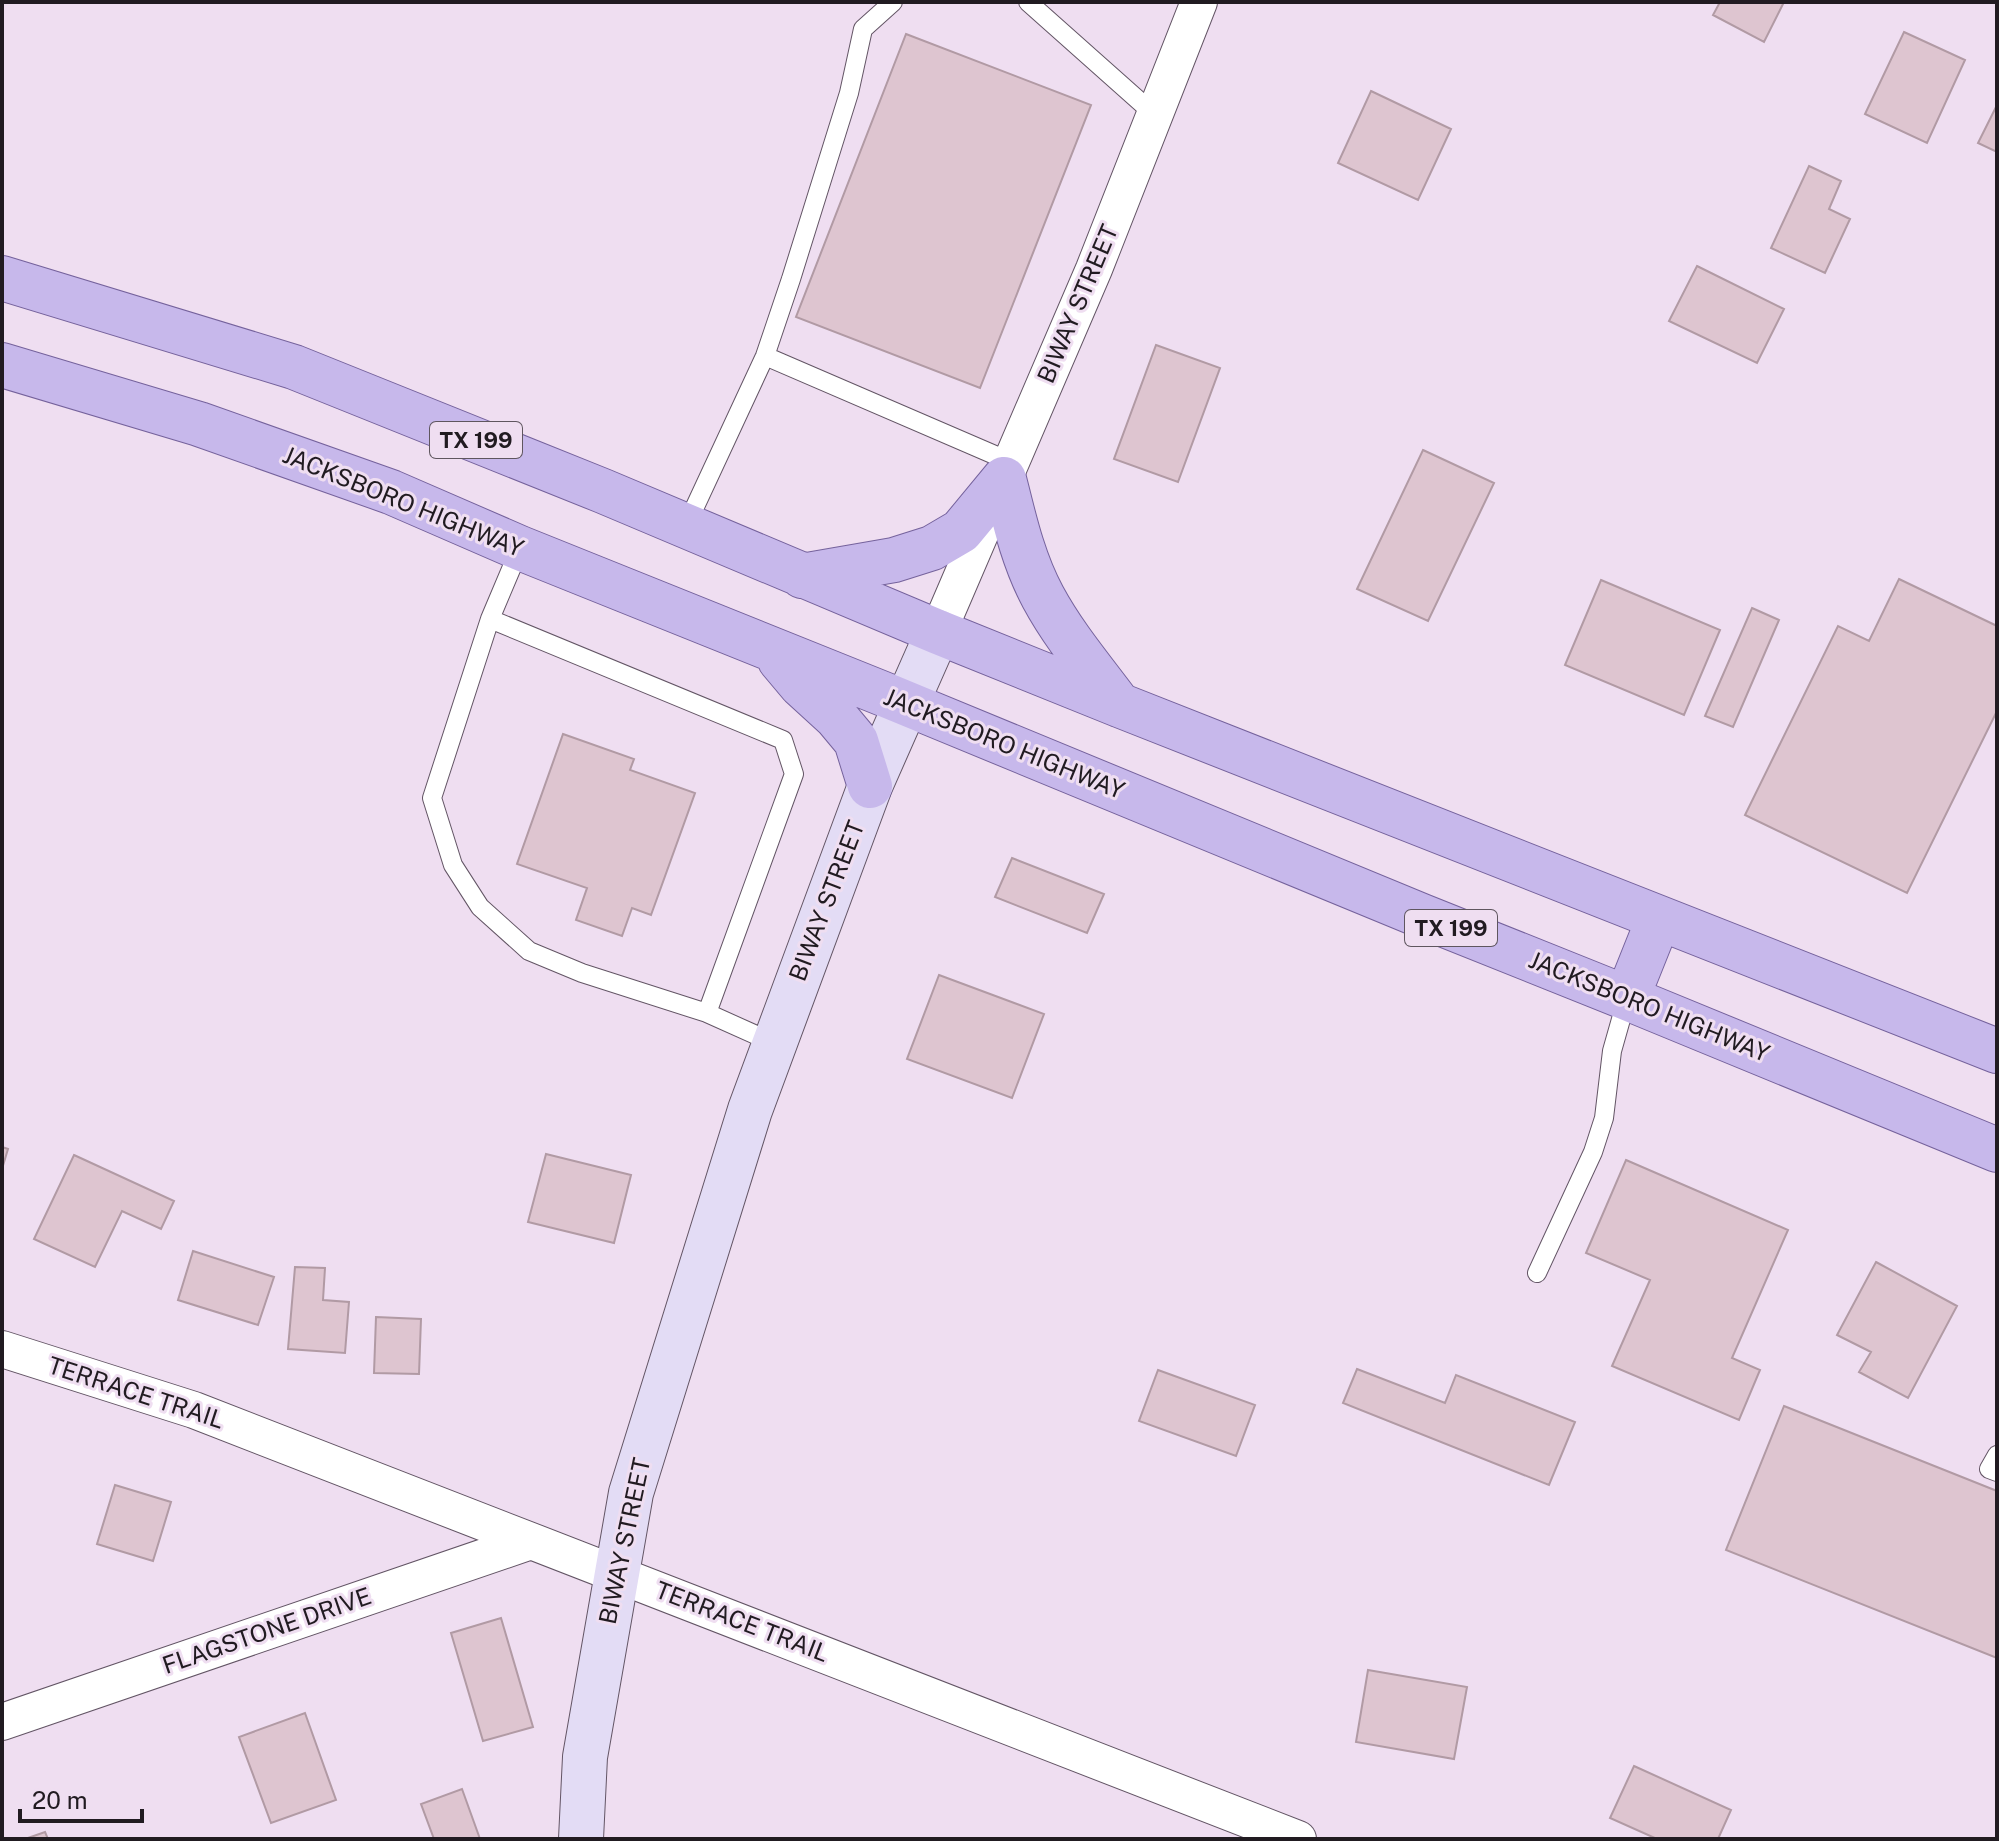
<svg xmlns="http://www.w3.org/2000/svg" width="1999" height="1841" viewBox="0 0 1999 1841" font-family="'Public Sans',sans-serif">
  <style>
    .building { fill: #dec5d0; stroke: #b19aa4; stroke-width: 2 }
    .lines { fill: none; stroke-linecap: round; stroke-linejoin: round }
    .lane-casing { stroke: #635565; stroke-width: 20 }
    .street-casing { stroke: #635565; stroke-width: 38 }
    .secondary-casing { stroke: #635565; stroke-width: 46 }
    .primary-casing { stroke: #75629c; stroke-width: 46 }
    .lane { stroke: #fff; stroke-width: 18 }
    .street { stroke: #fff; stroke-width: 36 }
    .secondary { stroke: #e3dcf5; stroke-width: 44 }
    .primary { stroke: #c7b8eb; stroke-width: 44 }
    .labels { text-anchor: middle; stroke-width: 6; stroke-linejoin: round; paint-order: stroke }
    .shield { fill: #efdef1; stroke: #5f565f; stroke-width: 2 }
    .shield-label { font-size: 22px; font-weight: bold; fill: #211b21 }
    .street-label { font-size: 24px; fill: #211b21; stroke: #efdef1 }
  </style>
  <rect width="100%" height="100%" fill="#efdef1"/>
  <path class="building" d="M1720,2H1784L1764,42L1713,15Z
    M1904,32L1965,60L1927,143L1865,114Z
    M906,34L1091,105L980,388L796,317Z
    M1371,91L1451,129L1418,200L1338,163Z
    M1997,105V152L1978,143Z
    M1809,166L1841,181L1829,209L1850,219L1825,273L1771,248Z
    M1697,266L1784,309L1757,363L1669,321Z
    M1156,345L1220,368L1178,482L1114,459Z
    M1423,450L1494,483L1428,621L1357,589Z
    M1899,579L1997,626V711L1907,893L1745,815L1838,626L1869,641Z
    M1601,580L1720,630L1684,715L1565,665Z
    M1752,608L1779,620L1733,727L1705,716Z
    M563,734L634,759L630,770L695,793L651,915L632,908L622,936L576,920L587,888L517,864Z
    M1012,858L1104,894L1087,933L995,897Z
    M939,975L1044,1014L1012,1098L907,1059Z
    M2,1147L8,1149L2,1169Z
    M546,1154L631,1175L614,1243L528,1222Z
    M74,1155L174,1201L161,1229L122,1211L95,1267L34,1239Z
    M1626,1160L1788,1230L1732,1358L1760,1370L1739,1420L1612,1366L1650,1280L1586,1253Z
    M193,1251L274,1277L258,1325L178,1300Z
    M1876,1262L1957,1306L1908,1398L1859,1372L1871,1352L1837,1335Z
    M295,1267L325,1268L323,1300L349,1302L345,1353L288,1349Z
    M376,1317L421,1319L419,1374L374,1373Z
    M1357,1369L1445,1403L1456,1375L1575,1422L1549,1485L1343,1403Z
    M1158,1370L1255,1405L1236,1456L1139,1421Z
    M1784,1406L1997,1491V1658L1726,1550Z
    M115,1485L171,1502L153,1561L97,1544Z
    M501,1618L533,1727L483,1741L451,1633Z
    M1368,1670L1467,1687L1454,1759L1356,1742Z
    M305,1713L336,1800L271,1823L239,1737Z
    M1634,1766L1731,1810L1718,1839H1657L1610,1818Z
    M462,1789L480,1839H434L421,1804Z
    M45,1832L48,1839H25Z"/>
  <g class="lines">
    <defs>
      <path id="lane" d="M1028,2L1155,115
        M765,356L1011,462
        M686,526L765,356L791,279L849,93L863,29L893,2
        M520,548L490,619L432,798L453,865L480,907L529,951L582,973L707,1013L774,1043
        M490,619L783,740L794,774L707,1013
        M1537,1273L1593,1152L1604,1118L1612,1051L1627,998
        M1997,1455L1989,1469L1997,1472"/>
      <path id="street" d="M938,632L1094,269L1199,2
        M2,1349L194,1410L1298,1839
        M2,1722L531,1541"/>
      <path id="secondary" d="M581,1839L585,1757L631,1493L750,1110L870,786L938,632"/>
      <path id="primary" d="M2,278L294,367L603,491L938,632L1119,705L1997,1051
        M2,365L199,424L391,492L520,548L886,695L1422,916L1627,998L1997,1150
        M1004,479C1014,519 1023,560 1043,597C1064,636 1093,670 1119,705
        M802,576L894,560L932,548L961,531L1004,479
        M780,660L801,685L836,717L856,741L870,786
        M1627,998L1659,918"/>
    </defs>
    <use href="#lane" class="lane-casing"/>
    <use href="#street" class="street-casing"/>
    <use href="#secondary" class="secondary-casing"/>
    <use href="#primary" class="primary-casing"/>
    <use href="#lane" class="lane"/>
    <use href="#street" class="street"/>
    <use href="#secondary" class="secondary"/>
    <use href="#primary" class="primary"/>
  </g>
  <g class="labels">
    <g class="shield">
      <rect x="430" y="422" width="92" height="36" rx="6"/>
      <rect x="1405" y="910" width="92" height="36" rx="6"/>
    </g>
    <g class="shield-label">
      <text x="476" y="448">TX 199</text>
      <text x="1451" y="936">TX 199</text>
    </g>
    <g class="street-label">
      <text transform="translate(1078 304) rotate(-67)" y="8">BIWAY STREET</text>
      <text transform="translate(403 502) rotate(22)" y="8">JACKSBORO HIGHWAY</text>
      <text transform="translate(1004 744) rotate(22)" y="8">JACKSBORO HIGHWAY</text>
      <text transform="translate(827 901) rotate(-69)" y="8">BIWAY STREET</text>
      <text transform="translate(1649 1007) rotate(22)" y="8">JACKSBORO HIGHWAY</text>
      <text transform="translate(136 1393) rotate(18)" y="8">TERRACE TRAIL</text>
      <text transform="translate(625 1541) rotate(-78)" y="8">BIWAY STREET</text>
      <text transform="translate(742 1622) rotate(21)" y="8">TERRACE TRAIL</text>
      <text transform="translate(267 1631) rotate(-19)" y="8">FLAGSTONE DRIVE</text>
    </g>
  </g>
  <rect width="1999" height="1841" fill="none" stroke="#211b21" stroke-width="8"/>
  <path d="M20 1809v12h122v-12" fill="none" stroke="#211b21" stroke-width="4"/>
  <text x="32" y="1809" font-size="24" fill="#211b21" stroke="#efdef1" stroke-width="6" paint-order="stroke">20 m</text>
</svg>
